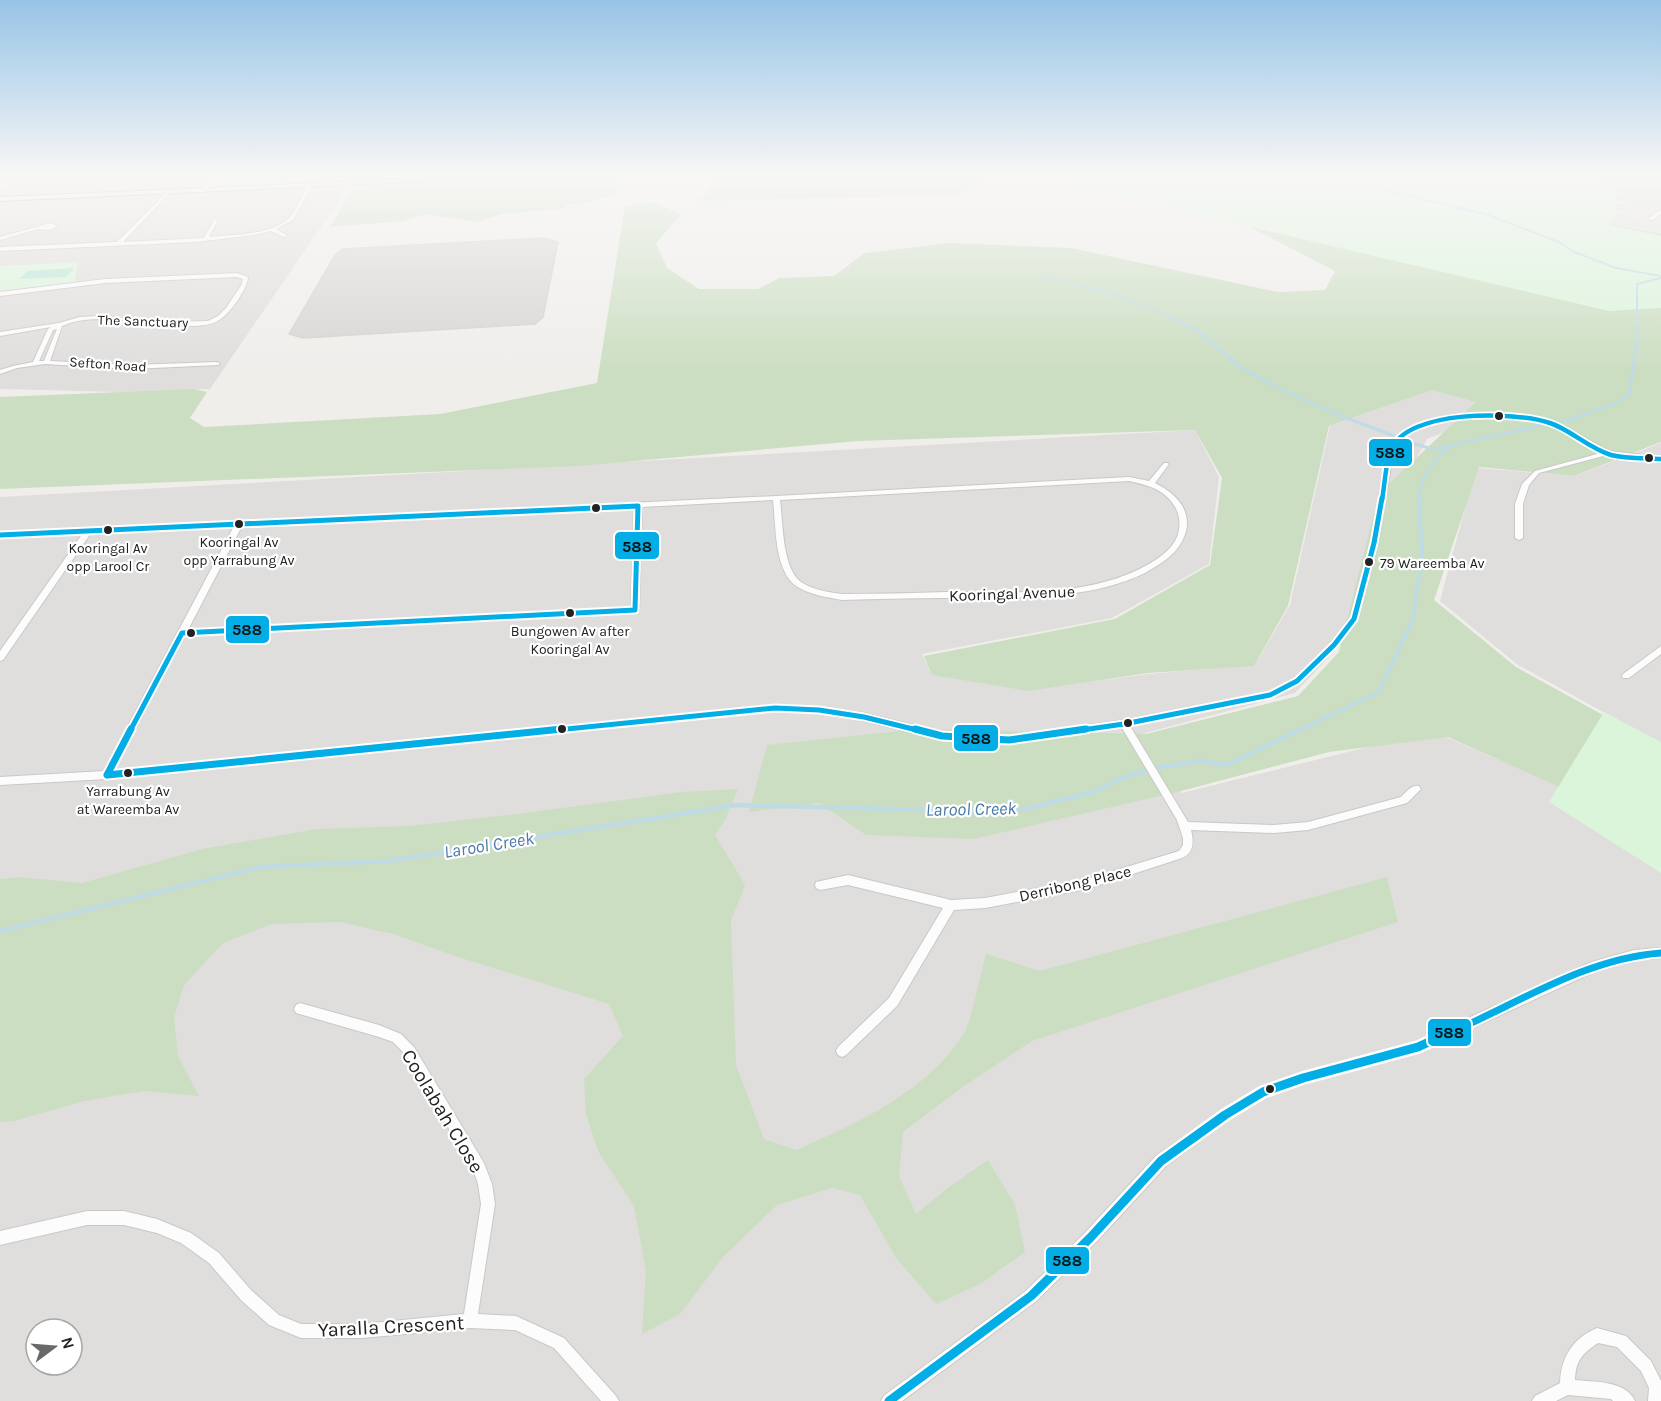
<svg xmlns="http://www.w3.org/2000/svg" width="1661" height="1401" viewBox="0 0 1661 1401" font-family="Karla,sans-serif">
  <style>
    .residential { fill: #dfdedc; fill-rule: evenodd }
    .forest { fill: #cbdec1 }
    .park { fill: #daf5da }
    .pitch { fill: #b7e6d2 }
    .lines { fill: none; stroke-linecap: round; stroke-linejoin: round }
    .stream-far3 { stroke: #bfdbe3; stroke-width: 2 }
    .stream-far2 { stroke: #bfdbe3; stroke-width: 3 }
    .stream-far1 { stroke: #bfdbe3; stroke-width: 4 }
    .stream { stroke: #bfdbe3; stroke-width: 4.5 }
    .building { fill: #d7d4d2; stroke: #d3d0cc; stroke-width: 1.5 }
    .street-casing { stroke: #c9c8c7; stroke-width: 2 }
    .secondary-casing { stroke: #999a82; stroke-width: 2 }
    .street { fill: #fdfcfc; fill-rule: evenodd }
    .secondary { fill: #f4f4ed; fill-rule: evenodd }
    .bus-1-far3-casing { stroke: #fff; stroke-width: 8 }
    .bus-1-far2-casing { stroke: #fff; stroke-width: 9 }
    .bus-1-far1-casing { stroke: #fff; stroke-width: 11 }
    .bus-1-casing { stroke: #fff; stroke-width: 14 }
    .bus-1-far3 { stroke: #02aee5; stroke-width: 4.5 }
    .bus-1-far2 { stroke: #02aee5; stroke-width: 5 }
    .bus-1-far1 { stroke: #02aee5; stroke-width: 7 }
    .bus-1 { stroke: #02aee5; stroke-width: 9 }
    .bus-dot { fill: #222; stroke: #fff; stroke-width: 2 }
    .labels { text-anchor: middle; stroke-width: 4.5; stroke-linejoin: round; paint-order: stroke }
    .far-street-label { font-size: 14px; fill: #222; stroke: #fff }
    .bus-label { font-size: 14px; fill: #222; stroke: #fff }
    .street-label { font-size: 16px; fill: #222; stroke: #fff }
    .water-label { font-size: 18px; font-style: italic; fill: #4a7aab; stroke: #fff }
    .near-street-label { font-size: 20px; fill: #222; stroke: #fff }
    .line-badge { stroke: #fff; stroke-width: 2 }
    .pale-badge-label { font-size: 16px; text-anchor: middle; font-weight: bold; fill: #111 }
  </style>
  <rect width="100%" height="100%" fill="#f0eeeb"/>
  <path class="residential" d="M0,177H207L192,193L349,186L210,389L120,392L0,389Z
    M1661,195V232L1610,223L1614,205Z
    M1431,390L1494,391L1478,419L1427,439L1396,496L1367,617L1295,693L1145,733L1182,793L1376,745L1446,737L1654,828L1661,821V1401H0V497L1195,430L1219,477L1209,564L1112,618L922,654L931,673L1028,690L1148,674L1255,665L1290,605L1330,426ZM36,1329H72V1365H36Z
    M1661,443V744L1518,665L1440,601L1476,468L1575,476Z"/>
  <path class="forest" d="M551,177H618L615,194L578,204H568L565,208L502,214L477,222L426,214L403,221L330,227L353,188L402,183Z
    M719,177H991L957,195L700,201Z
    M1058,177H1640L1661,181V194L1653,203L1606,200L1603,222L1661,233V442L1574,476L1479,467L1434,600L1516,667L1661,747L1652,829L1448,737L1329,752L1181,791L974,839L866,835L819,803L749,812L767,745L919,729L1146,734L1298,696L1339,652L1379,493L1476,402L1432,390L1329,426L1288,606L1254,666L1148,673L1028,691L932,675L924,656L1115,619L1210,565L1222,478L1195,430L858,441L579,466L0,489V397L193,389L207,392L190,418L204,427L440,414L597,383L625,206L653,202L681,215L656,243L667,268L699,289H758L779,278L834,276L865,253L949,243L1071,248L1278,292L1325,290L1335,271L1209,206Z
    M738,789L725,820L715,835L745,885L731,921L736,1065L764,1139L796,1150C857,1123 928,1092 964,1033C972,1020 981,972 986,954L1040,971L1387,877L1398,922L1032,1041L964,1086L903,1132L899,1176L916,1214L949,1187L988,1160L1015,1205L1025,1252L980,1284L936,1304L896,1258L860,1195L832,1188L777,1205L724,1256L680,1314L642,1334L646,1271L634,1206L598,1151L586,1114L584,1079L623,1036L609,1004L455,956L393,934L340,922L272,924L223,943L184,985L174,1018L178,1056L199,1096L144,1091L84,1101L14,1121L0,1122V879L19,877L82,883L202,849L317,829L409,826L517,814L682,792Z"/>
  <path class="park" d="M225,177H397L363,182L227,187L219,182Z
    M1037,177H1591H1586L1617,190L1615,210L1640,215L1637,217L1617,212L1610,225L1661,236V308L1609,311Z
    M78,262L74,284L0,293V266Z
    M1604,712L1661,742V873L1549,802Z"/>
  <path class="pitch" d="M74,268L66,277L19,279L28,271Z"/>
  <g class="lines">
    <path class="stream-far3" d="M1347,177L1359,184L1488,215L1559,242L1574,252L1616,268L1661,276
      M1042,276L1117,295L1175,319
      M1637,319V284L1661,278"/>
    <path class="stream-far2" d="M1172,318L1196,330L1239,366L1276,387L1334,413L1394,436
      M1402,440L1432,449L1450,446
      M1419,500C1418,481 1436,456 1452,445L1575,418L1611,405L1629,395L1637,340V318"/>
    <path class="stream-far1" d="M1298,731L1379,692L1413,619L1422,558L1419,498"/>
    <path class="stream" d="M0,931L261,867L387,861L737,805L1012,812L1093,792L1122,778L1159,767L1202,761L1227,765L1301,729"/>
  </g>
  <path class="building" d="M544,238L558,242L543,317L535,324L303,338L289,334L335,255L343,249Z"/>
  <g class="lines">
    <defs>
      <path id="street" d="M19,177H23L0,191V188Z
        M216,177H220L203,192H199V190Z
        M886,177H928L926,178H888Z
        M308,185L312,186L293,220L276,229L286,235V237H284L271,231L254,235L196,242L0,251V247L117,242L168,191L170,193L123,242L204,238L214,220L216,219L218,220L209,237C232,235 272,235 289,218C296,211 303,194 308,185Z
        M1659,211H1661V214L1653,220H1649V218Z
        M51,223L57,226L50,230L38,229L0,240V237Z
        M237,273L248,277C248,288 230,314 219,320C212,325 204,325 196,326C158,326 95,310 62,326L50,361L131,365L217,362L220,364L219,365L131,369L45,364L17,368L0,374V370L13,366L33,362L48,329L51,327L0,336V332L59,323L80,317L98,316L169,322L208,321L218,316L226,308L242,284L243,279L237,277L105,283L0,296V292L105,279ZM57,329L44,361H39L53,330Z
        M1488,413L1533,416L1552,422L1567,428L1609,451L1661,457V461L1607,455L1539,473L1529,485L1523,504V538L1519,540L1515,538V504L1522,484L1535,471L1601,453L1562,431L1548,424L1512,417L1464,418L1442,421L1423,427L1405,437L1394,449L1378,543L1358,619L1337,647L1300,683L1273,697L1130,726L1188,822L1274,825L1308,822L1401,797C1406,792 1412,784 1419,786L1421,789L1407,803L1308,830L1274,833L1191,830C1194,842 1194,853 1182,858L1087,889L985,908L954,910L897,1006L846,1055L842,1057L838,1055L836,1051L838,1047L889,998L943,908L848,885L820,890L816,888L815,885L816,882L848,875L951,900L985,898L1087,879L1179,851L1183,845V838L1177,820L1122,728L1009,744L942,740L864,721L819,713L775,711L107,779L0,785V777L104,771L234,526L91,533L3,660L0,661V651L83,533L0,537V533L776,496L1129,477L1149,481L1164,463H1168L1169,464L1155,483C1171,491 1187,504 1187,523C1187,537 1178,550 1168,558C1111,604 1012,597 943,598C909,598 875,599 842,600C827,597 809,595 796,586C774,570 776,525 773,500L642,507L639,610L635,613L184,636L114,770L775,705L819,707L864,713L942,732L1009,736L1124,720L1268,692L1294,679L1331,643L1350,618L1370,543L1389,448L1401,434L1418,425L1441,418L1464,414ZM1129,481C1147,485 1165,489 1175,507C1181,517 1181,530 1175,541C1169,551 1158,559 1147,565C1088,598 1013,592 947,592C912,593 877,594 842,594C828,592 813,590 801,582C782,568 783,522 780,500ZM634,507L631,607L188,630L242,526Z
        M1661,646V654L1629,678H1623L1622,676L1623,674Z
        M1661,948V958L1634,960L1594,972L1418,1053L1303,1084L1266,1097L1229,1119L1166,1166L1095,1243L1036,1301L902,1401H881L884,1396L1026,1291L1085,1233L1156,1156L1221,1111L1259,1088L1303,1072L1417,1041L1592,962L1634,950Z
        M300,1003L379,1025L401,1034L414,1047L484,1163L492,1184L495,1204L478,1314L516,1316L564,1338L616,1396L619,1401H601L554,1348L515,1330L470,1328L362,1338H301L269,1325L241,1300L209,1263L181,1243L157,1233L124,1225H87L0,1245V1231L87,1211H124L157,1219L191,1233L219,1253L251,1290L279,1315L301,1324H362L464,1314L481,1204L478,1184L474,1172L406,1055L393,1042L379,1037L296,1013L294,1009L296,1005Z
        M1597,1328L1626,1336L1651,1361L1661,1381V1401H1648L1649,1388L1641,1371L1617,1347L1598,1343C1582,1354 1576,1360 1575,1380C1593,1382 1626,1380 1635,1401H1613L1611,1399L1568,1395L1556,1401H1532L1535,1396L1560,1383C1561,1357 1573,1338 1597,1328Z"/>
      <path id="secondary" d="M452,177H481L478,179L0,201V197Z"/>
    </defs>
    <use href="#street" class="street-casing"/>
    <use href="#secondary" class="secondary-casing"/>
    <use href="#street" class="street"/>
    <use href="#secondary" class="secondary"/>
    <defs>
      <path id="bus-1-far3" d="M1382,500C1385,484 1385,465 1391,450C1407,409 1515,411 1550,423C1571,430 1588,448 1611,455C1626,459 1645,458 1661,459"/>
      <path id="bus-1-far2" d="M0,535L638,506L635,610L182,633L130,731
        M547,731L775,708L819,710L864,717L921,731
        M1075,731L1124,724L1270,695L1297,681L1334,645L1354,619L1374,543L1382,498"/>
      <path id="bus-1-far1" d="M915,729L942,736L1009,740L1086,729
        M107,775L131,729
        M107,775L562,729
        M1465,1026C1528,997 1591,958 1661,953"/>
      <path id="bus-1" d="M889,1401L1031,1296L1090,1238L1161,1161L1225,1115L1263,1092L1303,1078L1418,1047L1468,1024"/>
    </defs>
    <use href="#bus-1-far3" class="bus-1-far3-casing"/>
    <use href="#bus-1-far2" class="bus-1-far2-casing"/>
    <use href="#bus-1-far1" class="bus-1-far1-casing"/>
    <use href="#bus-1" class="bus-1-casing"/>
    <use href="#bus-1-far3" class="bus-1-far3"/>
    <use href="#bus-1-far2" class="bus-1-far2"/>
    <use href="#bus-1-far1" class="bus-1-far1"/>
    <use href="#bus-1" class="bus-1"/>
  </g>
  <linearGradient id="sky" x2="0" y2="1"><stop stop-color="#97c4e6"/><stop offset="0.47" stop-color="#f8f7f6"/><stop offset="1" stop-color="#f8f7f6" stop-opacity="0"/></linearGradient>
  <rect width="1661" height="373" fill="url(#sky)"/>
  <g class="bus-dot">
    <circle cx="1499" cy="416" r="5"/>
    <circle cx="1649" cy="458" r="5"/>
    <circle cx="596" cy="508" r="5"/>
    <circle cx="239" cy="524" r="5"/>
    <circle cx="108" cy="530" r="5"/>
    <circle cx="1369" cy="562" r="5"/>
    <circle cx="570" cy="613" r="5"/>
    <circle cx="191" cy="633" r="5"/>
    <circle cx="1128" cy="723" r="5"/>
    <circle cx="562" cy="729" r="5"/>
    <circle cx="128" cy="773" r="5"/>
    <circle cx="1270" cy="1089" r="5"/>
  </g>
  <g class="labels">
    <g class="far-street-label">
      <text transform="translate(143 321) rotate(2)" y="5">The Sanctuary</text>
      <text transform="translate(108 364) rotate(4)" y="5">Sefton Road</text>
    </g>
    <g class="bus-label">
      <text x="239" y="547">Kooringal Av<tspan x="239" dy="18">opp Yarrabung Av</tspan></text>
      <text x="108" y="553">Kooringal Av<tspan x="108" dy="18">opp Larool Cr</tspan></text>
      <text x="1380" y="568" text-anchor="start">79 Wareemba Av</text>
      <text x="570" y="636">Bungowen Av after<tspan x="570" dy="18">Kooringal Av</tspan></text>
      <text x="128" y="796">Yarrabung Av<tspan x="128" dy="18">at Wareemba Av</tspan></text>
    </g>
    <g class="street-label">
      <text transform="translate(1012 593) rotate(-2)" y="6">Kooringal Avenue</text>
      <text transform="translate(1075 883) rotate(-13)" y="6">Derribong Place</text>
    </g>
    <g class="water-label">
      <text transform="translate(971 809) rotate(-1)" y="6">Larool Creek</text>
      <text transform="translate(489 845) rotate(-9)" y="6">Larool Creek</text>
    </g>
    <g class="near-street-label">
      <text transform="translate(443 1111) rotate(59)" y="7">Coolabah Close</text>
      <text transform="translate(391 1326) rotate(-3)" y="7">Yaralla Crescent</text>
    </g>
  </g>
  <g class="line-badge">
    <rect x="1368" y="438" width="45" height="29" rx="6" fill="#02aee5"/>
    <rect x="614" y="531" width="46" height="29" rx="6" fill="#02aee5"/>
    <rect x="225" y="615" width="45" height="29" rx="6" fill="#02aee5"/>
    <rect x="953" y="724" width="46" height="28" rx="6" fill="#02aee5"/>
    <rect x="1427" y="1018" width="45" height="29" rx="6" fill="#02aee5"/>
    <rect x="1045" y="1246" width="45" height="29" rx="6" fill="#02aee5"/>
  </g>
  <g class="pale-badge-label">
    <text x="1390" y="458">588</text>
    <text x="637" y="552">588</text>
    <text x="247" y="635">588</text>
    <text x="976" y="744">588</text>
    <text x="1449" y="1038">588</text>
    <text x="1067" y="1266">588</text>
  </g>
  <g transform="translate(54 1347) rotate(74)"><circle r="28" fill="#ffffff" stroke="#a7a7a7" stroke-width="1.5"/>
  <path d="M0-4.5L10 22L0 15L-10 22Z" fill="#6a6968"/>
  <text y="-9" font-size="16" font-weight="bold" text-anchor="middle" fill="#222222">N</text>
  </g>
</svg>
